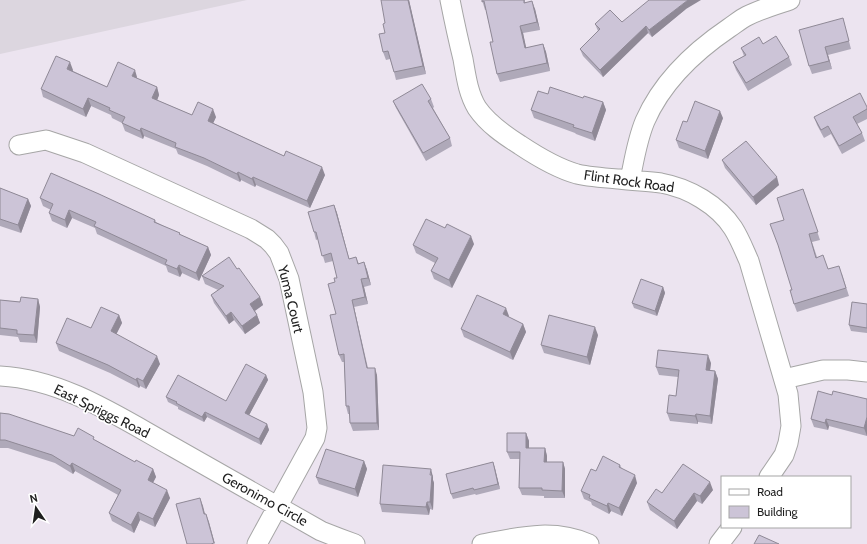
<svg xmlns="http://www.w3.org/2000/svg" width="867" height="544" viewBox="0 0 867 544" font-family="Cabin,sans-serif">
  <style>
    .airport { fill: #dcd6df }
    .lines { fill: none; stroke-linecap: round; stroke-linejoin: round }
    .minor-casing { stroke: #a6a6a6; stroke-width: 21 }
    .minor { stroke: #fff; stroke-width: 19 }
    .wall { fill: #afa9b9 }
    .shaded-wall { fill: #8f8996 }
    .building { fill: #ccc4d7; stroke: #8f8996 }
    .labels { text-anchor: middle; stroke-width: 3.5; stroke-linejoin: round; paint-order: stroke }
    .street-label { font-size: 14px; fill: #1f1f1f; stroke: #fff }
  </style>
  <rect width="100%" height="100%" fill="#ece4f0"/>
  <path class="airport" d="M0,0H247L0,54Z"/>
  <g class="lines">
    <defs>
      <path id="minor" d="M450,0C454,20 458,39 463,59C466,76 468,93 477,108C488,124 504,135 520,145C538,157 556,168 577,174C590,177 605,178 619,179C633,181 647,181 661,183C689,188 718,205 733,228C740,239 744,250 749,261L788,394L791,426L788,443L784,455L769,477
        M19,145L46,140L85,153L251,229L267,239L273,245L279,253L289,279L313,392L317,428L315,438L257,544
        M630,180C634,161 637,140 645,121C662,82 695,51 729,28C735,24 741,19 747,16C761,9 775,5 790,0
        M0,376C63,379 119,417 173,447C222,475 272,503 321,531L339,538L355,544
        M784,379L823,370H848L867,372
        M482,544C519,537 553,528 589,544
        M719,544L732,527"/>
    </defs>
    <use href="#minor" class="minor-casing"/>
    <use href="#minor" class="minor"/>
  </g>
  <path class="wall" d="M409,0L426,74L396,80L394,72L390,59L386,60L383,52L385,33V23Z
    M482,0H525V2L535,9L540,30L523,33L526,48L543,44L546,52L550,71L500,82L497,74L493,42L486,10H485Z
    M686,9L652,37L648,33L603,77L583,56L580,49L598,31L595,24L622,22Z
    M843,18L845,26L851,49L828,55L832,69L812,74L809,66Z
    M741,48L789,57L792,65L748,91L736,70L733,62L744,56Z
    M73,70V71L107,87L137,77V79L157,87L159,95L157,100L192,115L216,117L213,123L325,175L310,208L256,185L255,187L241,180L240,182L207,166L178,154L176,149L144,136L143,139L125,131L122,123L112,118L111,115L91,106L86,117L43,97L41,89Z
    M548,94L583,98L603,102L606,110L595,141L576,134L575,133L534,118L531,110Z
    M431,99L434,107L433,108L450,138L452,146L426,161L396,108L393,101Z
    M867,107V119L857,124L862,133L865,141L842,154L831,134L824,138L817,125L814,117Z
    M723,118L708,159L679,148L676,140L687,122Z
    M722,160L779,185L756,205L725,168Z
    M0,188L28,199L31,206L21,233L0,226Z
    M803,189L820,240L812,242L817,257L828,269L842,274L849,296L797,312L794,304L792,290L784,220Z
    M40,198L155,220L156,222L181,235L208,247L211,255L199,281L182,273L180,277L168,272L166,266L97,234L95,228L72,218L67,228L52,221L49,213L51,210L43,206Z
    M334,205L337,213L349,259L356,257L359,264L364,262L367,270L371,285L364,287L368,304L354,307L368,368L377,375L379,430L353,431L350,423V414H348L346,406L344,362H342L339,355L336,314L335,282L337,278L333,261L325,263L318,239L316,240L314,232Z
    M474,244L452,288L434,279L431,271L435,263L416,253L413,245Z
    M237,269L260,297L263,305L255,311L257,315L260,323L245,334L234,320L229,324L214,303L211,295L218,290L205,284L202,276Z
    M663,287L665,293L657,316L634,308L632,303Z
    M38,299L40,307L37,343L20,342L18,337L0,335V300L20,302Z
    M867,304V333L851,331L849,325Z
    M119,315L122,323L116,334L160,364L146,389L140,386L139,388L110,373L59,351L56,343L91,328Z
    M509,316L508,317L523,324L526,332L513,360L464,337L461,329Z
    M598,335L590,365L544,353L541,345Z
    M711,363L710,370L715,371L718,379L712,424L698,422V424L670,421L667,413L676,396L678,377L659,375L656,367Z
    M266,375L268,380L249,415L267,424L269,430L261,445L207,417L204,422L178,409V407L168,402L166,397L226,401Z
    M832,395L867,399V436L829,426L828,430L814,427L811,419Z
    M0,413L74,436L95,440L135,462L153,469L156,477L153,483L170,498L155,527L140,520L134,533L112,521L109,513L118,495L75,471L73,474L55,463L8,448H0Z
    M526,433L529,441V448H545L547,456V462H563L565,469V498H544V496L522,495L519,488L520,459H510L507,452Z
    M364,461L367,469L358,497L319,484L316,477Z
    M493,462L500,489L476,495L475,494L453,499L451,494Z
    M620,465L622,469L637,483L622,516L611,511L609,514L592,505L591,502L584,499L581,491L596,471Z
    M433,477V480L434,483L433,510L430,509L429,515L382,512L380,504Z
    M713,490L702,504L697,501L677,529L650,510L647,502L662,493Z"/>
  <path class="shaded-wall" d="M408,0H409L426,74L423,66Z
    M688,0H701L686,9L652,37L649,30Z
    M532,1L535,9L540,30L537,22Z
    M520,26L523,33L528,56L525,48Z
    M646,26L648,33L603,77L600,70Z
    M543,44L546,52L550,71L547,63Z
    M825,47L828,55L832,69L829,61Z
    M70,62L73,70L70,77L67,69Z
    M135,70L137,77L134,84L132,76Z
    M157,87L159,95L155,106L152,98Z
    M88,98L91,106L86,117L83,109Z
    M603,102L606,110L595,141L592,133Z
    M213,109L216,117L211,128L208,121Z
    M720,111L723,118L708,159L705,151Z
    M141,128L144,136L143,139L140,131Z
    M322,167L325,175L310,208L307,201Z
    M238,172L241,180L240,182L237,174Z
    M253,177L256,185L255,187L252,179Z
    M777,177L779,185L756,205L753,197Z
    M28,199L31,206L21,233L18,225Z
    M334,205L337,213L351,266L349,259Z
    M69,210L72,218L67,228L65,220Z
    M471,236L474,244L452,288L449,280Z
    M208,247L211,255L199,281L196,273Z
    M364,262L367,270L371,285L368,278Z
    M179,265L182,273L180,277L177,269Z
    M361,279L364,287L368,304L365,297Z
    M663,287L665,293L657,316L655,311Z
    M260,297L263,305L253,312L250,304Z
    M38,299L40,307L37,343L34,335Z
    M352,300L354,307L369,376L367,368Z
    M506,308L509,316L506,322L503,314Z
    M231,312L234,320L229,324L226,316Z
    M119,315L122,323L114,339L111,331Z
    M257,315L260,323L245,334L242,326Z
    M523,324L526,332L513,360L510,352Z
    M595,327L598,335L590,365L587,357Z
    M708,355L711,363L709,378L706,370Z
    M157,356L160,364L146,389L143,381Z
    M375,368L377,375L379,430L377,423Z
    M715,371L718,379L712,424L710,416Z
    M266,375L268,380L247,419L245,413Z
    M137,378L140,386L139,388L136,380Z
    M205,412L207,417L204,422L202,417Z
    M696,414L698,422V424L695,416Z
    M867,417V436L864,428Z
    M826,419L829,426L828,430L825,423Z
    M267,424L269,430L261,445L259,439Z
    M526,433L529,441V455L526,448Z
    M545,448L547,456V469L544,462Z
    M364,461L367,469L358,497L355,489Z
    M493,462L495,468L500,489L498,484Z
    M563,462L565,469V498L562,491Z
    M72,463L75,471L73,474L70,466Z
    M153,469L156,477L150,488L148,480Z
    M431,469L433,477V480L434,483L433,510L430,502Z
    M635,475L637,483L622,516L619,508Z
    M710,482L713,490L702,504L700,496Z
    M167,490L170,498L155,527L153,519Z
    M694,493L697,501L677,529L674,521Z
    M200,498L203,506L207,522L204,514Z
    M427,502L430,509L429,515L426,507Z
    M608,503L611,511L609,514L607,506Z
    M138,512L140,520L134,533L131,525Z
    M206,514L209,522L215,544L214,543Z"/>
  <path class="building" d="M381,0H408L423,66L394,72L388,51L383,52L379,34L385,33L383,24L385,23Z
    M482,0H524V3L532,1L537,22L520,26L525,48L543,44L547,63L497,74L490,42H493L484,1L482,2Z
    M649,0H688L649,30L646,26L600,70L580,49L600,29L595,24L610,10L622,22Z
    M843,18L849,41L825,47L829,61L809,66L799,30Z
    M776,36L789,57L746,83L733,62L746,55L741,48L759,37L763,44Z
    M56,56L70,62L67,69L107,87L118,62L135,70L132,76L157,87L152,98L192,115L198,102L213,109L208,121L284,156L286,151L322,167L307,201L253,177L252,179L238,172L237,174L204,158L175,147L176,143L141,128L140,131L122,123L125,117L109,110L110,108L88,98L83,109L41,89Z
    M422,84L431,99L428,101L450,138L423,153L393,101Z
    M550,87L583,98L584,96L603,102L592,133L573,127L574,125L531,110L538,91L548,94Z
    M860,93L867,107V109L853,117L862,133L839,146L828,126L821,130L814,117Z
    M695,101L720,111L705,151L676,140L683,121L687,122Z
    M746,141L777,177L753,197L722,160Z
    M51,173L99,194L155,220L154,222L180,233L179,234L208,247L196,273L179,265L177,269L165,264L167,260L94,226L96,222L69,210L65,220L49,213L53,204L40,198Z
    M0,188L28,199L18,225L0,219Z
    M803,189L818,232L809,234L816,258L823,255L828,269L839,266L846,288L794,304L790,290H792L778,245L770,224L784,220L777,198Z
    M334,205L349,259L356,257L358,264L364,262L368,278L361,279L365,297L352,300L367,368H375L377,423H350L349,406H346L344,354L339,355L330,315L336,314L328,284L335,282L334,278H337L331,253L322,256L316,232H314L308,212Z
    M426,219L445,228L447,224L471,236L449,280L431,271L438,258L413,245Z
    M229,257L237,269L239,268L260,297L250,304L257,315L242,326L231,312L226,316L211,295L224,286L202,276Z
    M641,279L663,287L655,311L632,303Z
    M477,295L506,308L503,314L523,324L510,352L461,329Z
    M21,297L38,299L34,335L17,334V330L0,328V300L20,302Z
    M852,302L867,304V328L849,325Z
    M101,307L119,315L111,331L157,356L143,381L137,378L136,380L108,365L56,343L67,318L91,328Z
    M549,315L595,327L587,357L541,345Z
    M658,350L708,355L706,370L715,371L710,416L696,414L695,416L667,413L669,395L676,396L679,370L656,367Z
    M246,364L266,375L245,413L267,424L259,439L205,412L202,417L176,403L177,402L166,397L178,375L226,401Z
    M818,391L832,395L833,391L867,399V417L864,428L826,419L825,423L811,419Z
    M0,413L9,414L74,436L78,428L94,437L93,439L135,462L136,460L153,469L148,480L167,490L153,519L138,512L131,525L109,513L121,490L72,463L70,466L52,455L5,440H0Z
    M507,433H526V448H545L544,462H563L562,491L542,490V488H519L520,452H507Z
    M326,449L364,461L355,489L316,477Z
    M603,456L620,465L619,467L635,475L619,508L608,503L607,506L589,498L590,495L581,491L591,469L596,471Z
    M493,462L498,484L474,490L473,488L451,494L446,474Z
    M683,464L710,482L700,496L694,493L674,521L647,502L656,489L662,493Z
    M383,465L431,469L430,475H432L430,502H427L426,507L380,504Z
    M200,498L204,514H206L214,543L211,544H187L176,504Z
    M759,535L779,544H754Z"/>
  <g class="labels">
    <g class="street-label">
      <text transform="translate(629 181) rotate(8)" y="5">Flint Rock Road</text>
      <text transform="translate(291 299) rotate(76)" y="5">Yuma Court</text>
      <text transform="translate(102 411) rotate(26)" y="5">East Spriggs Road</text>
      <text transform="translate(265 499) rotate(29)" y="5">Geronimo Circle</text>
    </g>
  </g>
  <rect x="721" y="476" width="130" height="52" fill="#ffffff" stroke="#a5a5a5"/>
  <rect x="729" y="489" width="20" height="6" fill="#ffffff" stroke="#a5a5a5"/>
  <text x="757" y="496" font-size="12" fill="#1f1f1f">Road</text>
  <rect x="729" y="506" width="20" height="12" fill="#ccc4d7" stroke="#a5a5a5"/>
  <text x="757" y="516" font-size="12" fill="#1f1f1f">Building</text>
  <g transform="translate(36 508) rotate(347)" stroke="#ffffff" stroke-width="3" paint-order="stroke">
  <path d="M0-3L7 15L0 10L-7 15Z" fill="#1f1f1f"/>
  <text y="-6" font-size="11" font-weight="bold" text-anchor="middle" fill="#1f1f1f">N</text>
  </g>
</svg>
